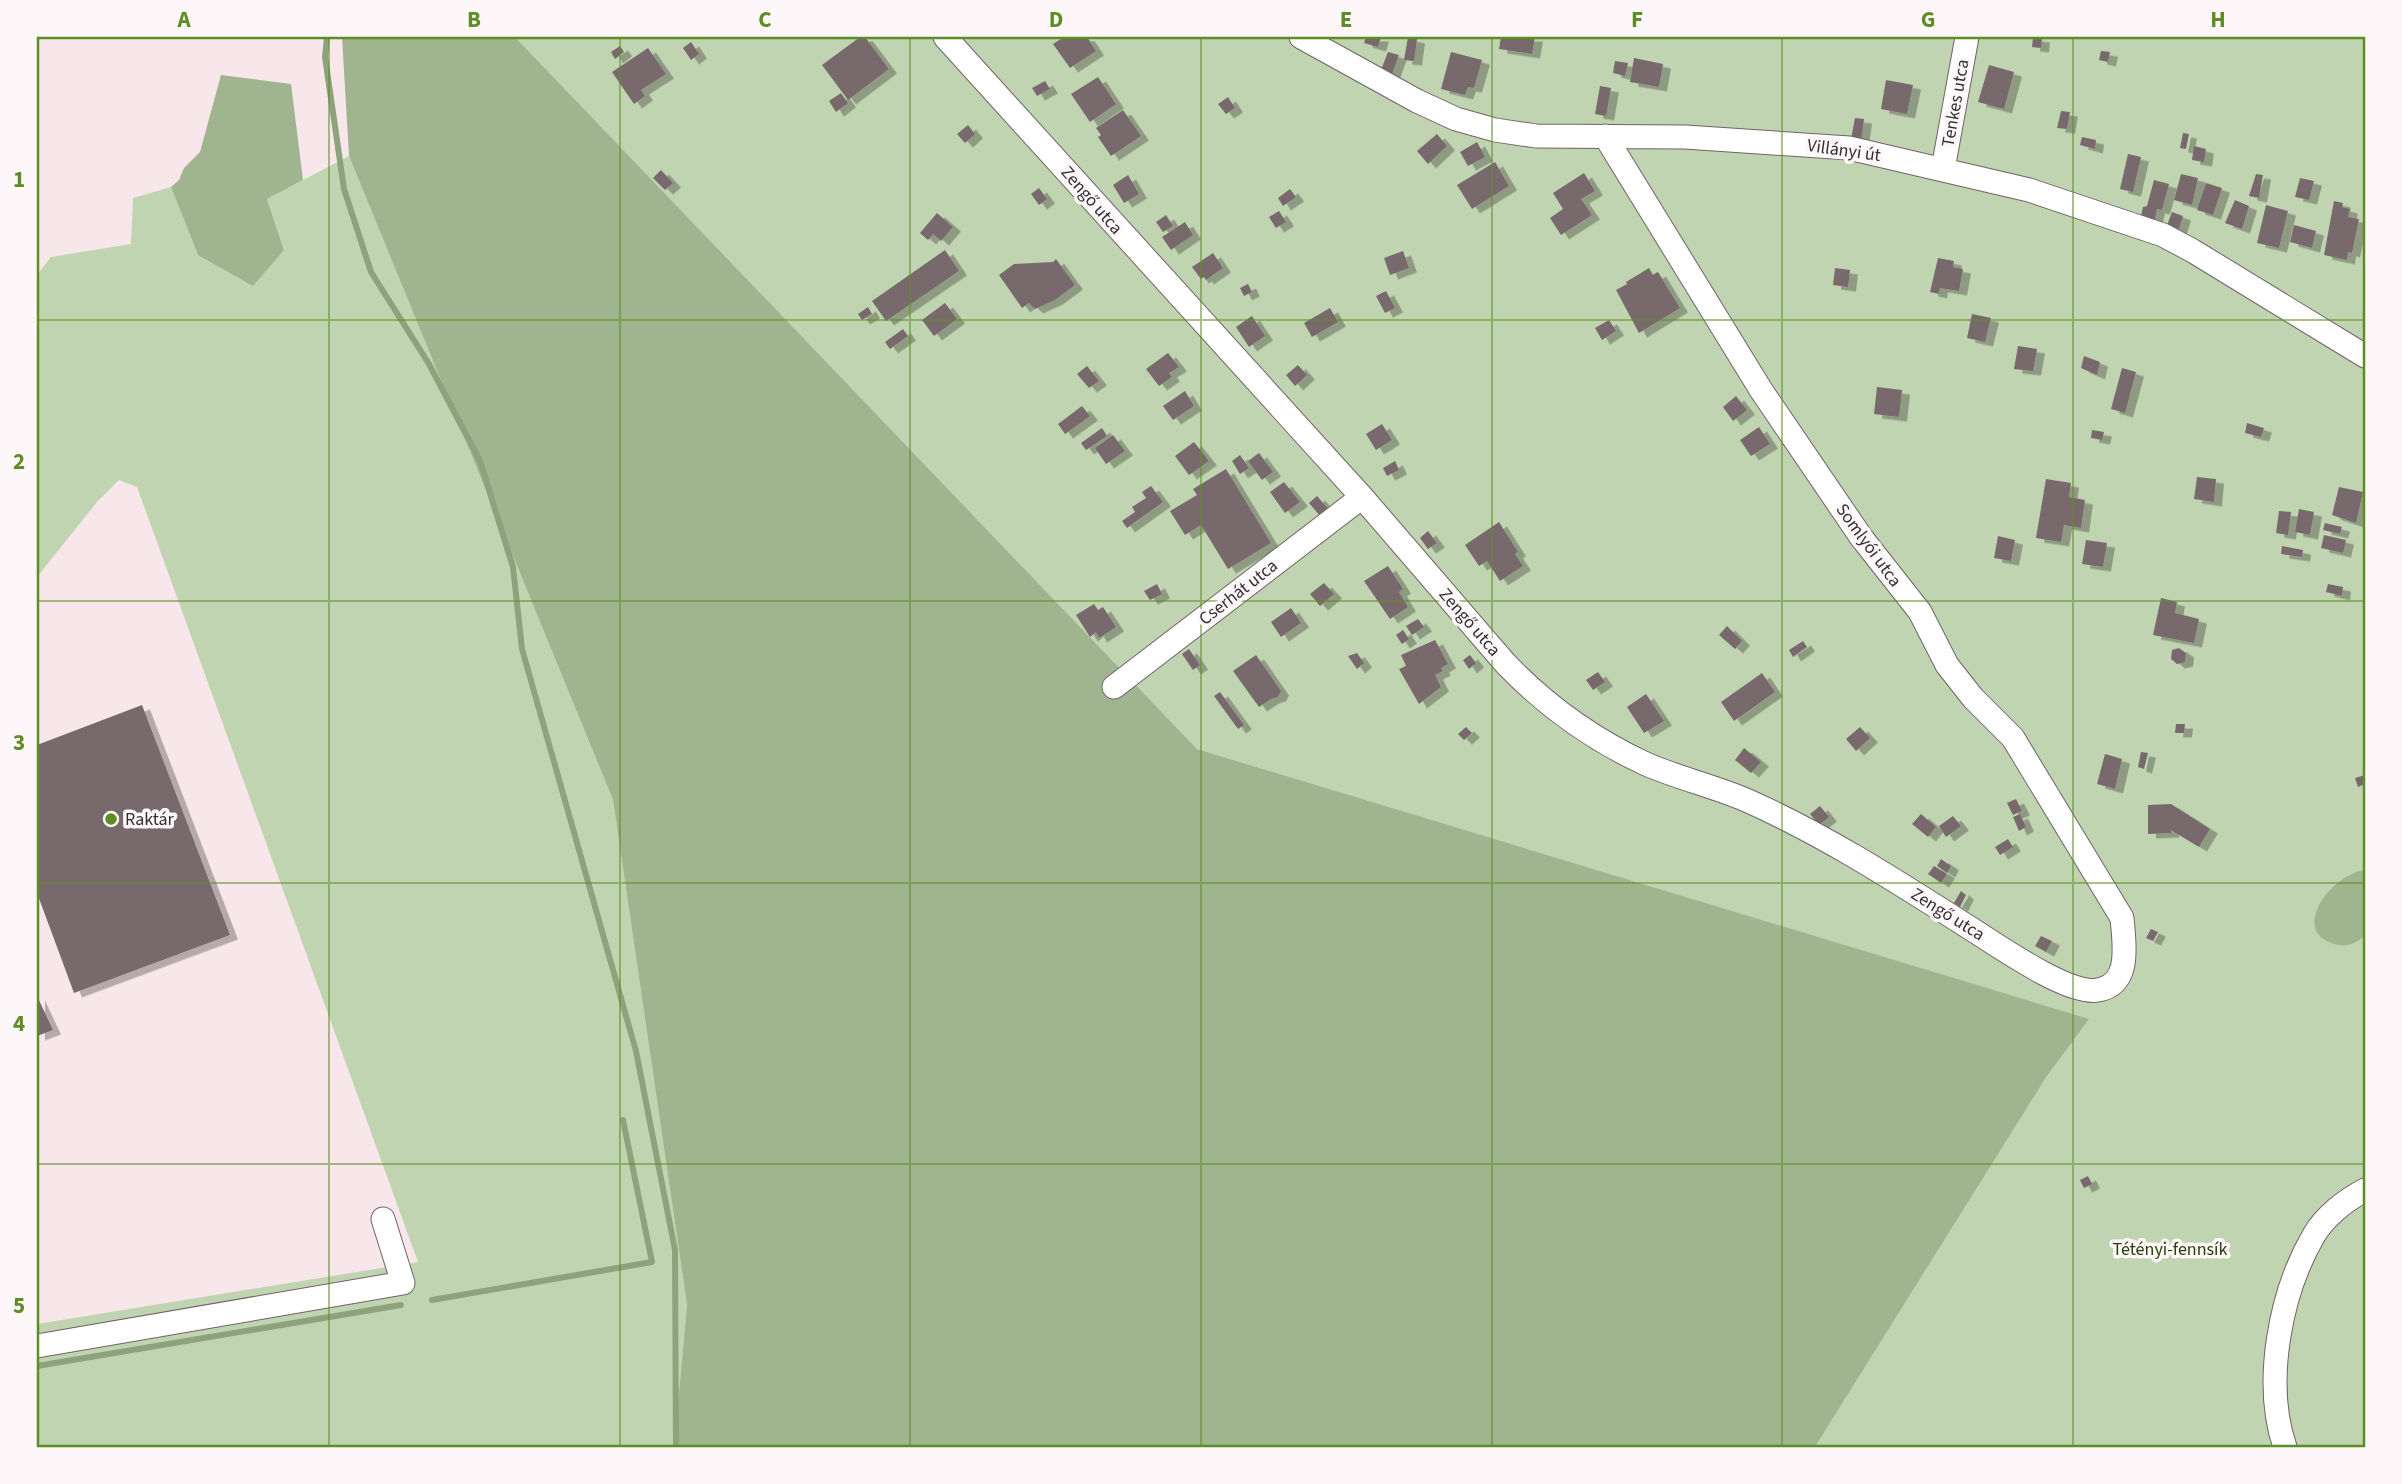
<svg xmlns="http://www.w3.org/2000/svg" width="2402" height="1484" viewBox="0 0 2402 1484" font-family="'Source Sans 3',sans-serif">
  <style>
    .green { fill: #c1d4b1 }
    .forest { fill: #9fb48f }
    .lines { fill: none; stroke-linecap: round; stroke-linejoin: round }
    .stream { stroke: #8ea27d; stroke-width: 6 }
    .building { fill: #786a6c; filter: url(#shadow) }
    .minor-casing { stroke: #716366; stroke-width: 25 }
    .minor { stroke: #fff; stroke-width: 23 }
    .grid { fill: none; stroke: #5e8e23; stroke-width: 2; stroke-opacity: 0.55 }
    .poi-dot { fill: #5e8e23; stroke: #fef7f9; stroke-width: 2.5 }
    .labels { text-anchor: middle; stroke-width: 7; stroke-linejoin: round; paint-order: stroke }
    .street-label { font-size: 18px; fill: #342e2f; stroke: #fef7f9 }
    .poi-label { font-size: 18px; fill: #342e2f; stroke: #fef7f9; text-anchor: start }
    .park-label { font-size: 18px; fill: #263f06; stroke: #fef7f9 }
    .neatline { fill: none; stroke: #5e8e23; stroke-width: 2.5 }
    .grid-label { font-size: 23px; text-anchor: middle; font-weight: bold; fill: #5e8e23 }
  </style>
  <defs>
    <filter id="shadow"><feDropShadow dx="8" dy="4.5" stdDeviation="0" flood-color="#0004"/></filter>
  </defs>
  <rect width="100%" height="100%" fill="#f8e7ea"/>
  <path class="green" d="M515,37H2365V1447H1815L2047,1076L2088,1019L1197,749Z
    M349,156L613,800L687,1305L674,1447H37V1324L418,1262L137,487L119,480L97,502L37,577V275L51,257L131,244L133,198L171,187L198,255L284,250L267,199Z"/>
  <path class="forest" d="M342,37H515L1197,749L2089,1019L2047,1076L1815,1447H674L687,1305L613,800L349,156Z
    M221,75L291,84L303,180L267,199L284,250L253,286L198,255L171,187L179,180L184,168L200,152Z
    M2365,870V936C2361,938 2356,943 2351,944C2339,949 2317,940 2315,927C2310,903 2343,872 2365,870Z"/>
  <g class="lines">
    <path class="stream" d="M327,37L325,57L344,189L371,272L429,364L480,461L513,567L522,649L636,1051L675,1250L676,1447
      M432,1300L652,1262L623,1120
      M37,1366L401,1305"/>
  </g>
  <path class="building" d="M860,37H865L889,69L848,100L822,65Z
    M1064,37H1087L1096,51L1070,68L1053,44Z
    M1366,37H1381L1378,47L1364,43Z
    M1408,37L1417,39L1414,61L1404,60Z
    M1501,37H1535L1532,54L1499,49Z
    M2033,37L2042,38L2041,48L2032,47Z
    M691,42L699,54L691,60L683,48Z
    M620,46L624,52L615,59L611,52Z
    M648,48L666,74L641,90L645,96L634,104L612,72Z
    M2101,51L2110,52L2108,62L2099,60Z
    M1388,52L1399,55L1392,74L1381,70Z
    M1451,52L1482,60L1474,88L1468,87L1465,95L1441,89Z
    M1634,58L1663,64L1659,87L1630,82Z
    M1615,61L1628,63L1625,76L1613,73Z
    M1989,65L2014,72L2004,109L1978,102Z
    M1098,77L1116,104L1090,122L1071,94Z
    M1886,80L1913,85L1907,114L1881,109Z
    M1045,81L1050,89L1037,96L1032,88Z
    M1600,86L1611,88L1606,116L1595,114Z
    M841,93L848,103L836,112L829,101Z
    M1228,97L1235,108L1226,114L1218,104Z
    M1123,110L1141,136L1111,156L1098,137L1101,135L1096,128Z
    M2061,111L2070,112L2067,129L2057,128Z
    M1855,118L1864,119L1861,141L1851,139Z
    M968,125L975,134L965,143L957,134Z
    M2183,133L2189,134L2186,149L2180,148Z
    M1437,134L1447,146L1428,164L1417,151Z
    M2082,137L2096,140L2095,149L2080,145Z
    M1477,142L1485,157L1468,166L1460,152Z
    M2194,146L2206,149L2204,162L2192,160Z
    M2128,154L2141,157L2133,192L2120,189Z
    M1495,162L1509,186L1472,209L1457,185Z
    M661,170L673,183L665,190L653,178Z
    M1584,173L1595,191L1581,199L1592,215L1561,235L1550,218L1563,209L1553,193Z
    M2181,174L2198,178L2192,205L2174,200Z
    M2256,174L2263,175L2259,198L2249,196Z
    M1128,175L1139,194L1124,203L1113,185Z
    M2300,178L2314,181L2309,200L2295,197Z
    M2154,180L2169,184L2162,210L2157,209L2154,223L2140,220L2143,207L2147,206Z
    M2206,183L2222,188L2213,215L2197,210Z
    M1039,188L1047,199L1039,205L1031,194Z
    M1290,189L1296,197L1283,206L1278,198Z
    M2235,200L2249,206L2242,229L2225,223Z
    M2334,201L2343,203L2342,207L2350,209L2348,217L2359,219L2352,253L2348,252L2347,260L2324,255Z
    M2266,205L2288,211L2279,248L2257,243Z
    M1279,211L1286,222L1276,228L1269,217Z
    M2172,212L2183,216L2178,232L2166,228Z
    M937,213L953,227L941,241L933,234L928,240L920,233Z
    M1166,215L1173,226L1163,232L1156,222Z
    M1185,222L1193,235L1171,250L1162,237Z
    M2294,225L2316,231L2312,248L2290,242Z
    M945,250L959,271L886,321L872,301Z
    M1403,251L1409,268L1390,275L1384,258Z
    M1213,253L1223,268L1206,280L1204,277L1201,279L1192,267Z
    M1938,258L1954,261L1953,267L1963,269L1959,291L1940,288L1939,294L1930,292Z
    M1056,259L1075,285L1055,300L1035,309L1029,303L1022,308L999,275L1014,264L1053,262Z
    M1649,268L1653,275L1658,272L1680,308L1639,333L1616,290L1627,284L1626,282Z
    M1835,268L1850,270L1848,287L1833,285Z
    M1248,284L1252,292L1244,296L1240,288Z
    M1386,291L1395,308L1385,313L1376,296Z
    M945,303L957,319L934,336L922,320Z
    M868,307L872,314L862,320L858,314Z
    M1330,308L1338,322L1312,337L1304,323Z
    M1972,314L1991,318L1985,342L1967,338Z
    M1252,316L1265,336L1249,347L1236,327Z
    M1609,320L1616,331L1602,340L1595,328Z
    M903,329L908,336L890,349L885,342Z
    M2018,346L2037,349L2033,371L2014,369Z
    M1168,353L1179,367L1169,373L1172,377L1159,386L1146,369Z
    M2084,356L2100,362L2097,375L2081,368Z
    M1298,365L1307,375L1295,386L1286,375Z
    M1087,366L1099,381L1089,388L1077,374Z
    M2122,368L2136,372L2125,413L2111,409Z
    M1877,387L1902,390L1899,417L1874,414Z
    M1185,391L1194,406L1173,420L1163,406Z
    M1736,396L1747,410L1733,421L1723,407Z
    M1082,406L1090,416L1065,434L1058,424Z
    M2247,423L2264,428L2261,437L2245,433Z
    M1382,424L1392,440L1376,450L1366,434Z
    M1759,427L1770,444L1751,456L1740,440Z
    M1102,428L1107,436L1086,450L1081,443Z
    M2092,430L2104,432L2102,440L2091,438Z
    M1113,435L1125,451L1106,464L1095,448Z
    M1194,442L1209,461L1189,475L1175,456Z
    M1259,453L1273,472L1262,480L1248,461Z
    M1240,455L1249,468L1240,474L1232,461Z
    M1395,461L1399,470L1387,476L1383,468Z
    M1226,469L1271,543L1228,569L1201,525L1185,535L1170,511L1197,495L1193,489Z
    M2197,477L2216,479L2214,502L2194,499Z
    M2046,479L2071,483L2069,497L2085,500L2081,528L2064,525L2061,542L2036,538Z
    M1284,482L1300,502L1285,513L1270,492Z
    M1151,486L1163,502L1127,528L1122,521L1135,512L1132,507L1146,498L1142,492Z
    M2339,487L2363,492L2356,523L2332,515Z
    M1317,496L1329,510L1321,517L1309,503Z
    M2299,509L2314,512L2310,535L2295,532Z
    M2279,511L2291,512L2288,535L2276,533Z
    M1499,522L1518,552L1515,554L1523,566L1500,581L1487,561L1479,566L1465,545Z
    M2325,523L2342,527L2340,534L2323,530Z
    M1428,531L1437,543L1428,549L1420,538Z
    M2324,535L2346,540L2343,553L2321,548Z
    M1998,536L2015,540L2011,561L1994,558Z
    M2086,540L2107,543L2103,567L2082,564Z
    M2282,546L2303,550L2302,557L2281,554Z
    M1388,566L1403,589L1399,592L1408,607L1390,619L1364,581Z
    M1324,583L1334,594L1320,606L1310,594Z
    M1157,584L1162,594L1150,600L1144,591Z
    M2328,584L2343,587L2342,596L2326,592Z
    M2161,598L2177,602L2175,613L2199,619L2194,643L2153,635Z
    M1094,604L1098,610L1103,607L1116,627L1099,638L1096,632L1090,637L1076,615Z
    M1291,608L1301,623L1281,637L1271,622Z
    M1418,619L1424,627L1412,635L1406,626Z
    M1727,626L1742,641L1735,649L1719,635Z
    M1403,630L1409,639L1402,644L1396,635Z
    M1435,640L1448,664L1441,668L1443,671L1435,675L1441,687L1419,704L1399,669L1406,666L1401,655Z
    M1803,641L1807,647L1793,657L1789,650Z
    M2179,648L2186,653L2185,662L2177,664L2171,659L2172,650Z
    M1189,649L1200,665L1193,670L1182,654Z
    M1357,653L1364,663L1357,669L1348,656Z
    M1256,655L1281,691L1278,697L1271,699L1259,707L1233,671Z
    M1470,655L1476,663L1469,669L1463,660Z
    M1598,672L1605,682L1593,690L1586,680Z
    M1762,673L1775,692L1734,721L1721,702Z
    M1220,692L1244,725L1238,729L1214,696Z
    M1646,694L1664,721L1644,733L1627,707Z
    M142,705L230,935L74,993L37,893V745Z
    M2176,724H2185L2184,733H2175Z
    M1466,727L1472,733L1464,740L1458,734Z
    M1860,727L1870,738L1856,751L1846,739Z
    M1744,748L1761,762L1751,773L1735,760Z
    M2141,752L2148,753L2144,769L2138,767Z
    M2105,754L2122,759L2115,789L2097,784Z
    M2365,775V784L2358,787L2355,778Z
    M2016,799L2022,811L2013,815L2007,803Z
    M2171,804L2210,829L2199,847L2171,830V833L2148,834V805Z
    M1820,806L1829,817L1819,825L1810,814Z
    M1921,814L1936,827L1928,837L1912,824Z
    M2020,814L2026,827L2019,831L2013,817Z
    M1953,816L1961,826L1946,837L1939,826Z
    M2008,839L2013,847L2000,855L1995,847Z
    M1941,859L1951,866L1947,873L1937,866Z
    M1934,866L1947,874L1941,883L1928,874Z
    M1961,891L1966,895L1960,907L1954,903Z
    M2151,929L2158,932L2153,941L2146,938Z
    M2041,936L2052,941L2046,952L2035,946Z
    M37,996L53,1030L37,1036Z
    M2088,1176L2092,1184L2084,1188L2080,1180Z"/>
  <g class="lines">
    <defs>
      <path id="minor" d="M945,37L1362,497L1505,663C1546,706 1592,739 1646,764C1678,778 1713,786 1746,800C1821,833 1893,879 1962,923C1990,940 2067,996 2098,990C2132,984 2124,943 2122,918L2013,738L1973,698L1947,665L1920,612L1861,537L1761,390L1605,136
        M1301,37L1417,101L1456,119L1495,130L1536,136L1685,137L1849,148L2029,190L2163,235L2193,251L2365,356
        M1943,169L1967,37
        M1114,687L1362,497
        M37,1346L403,1283L383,1219
        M2285,1447C2263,1383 2280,1293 2314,1235C2325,1216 2346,1200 2365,1190"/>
    </defs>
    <use href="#minor" class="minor-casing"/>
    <use href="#minor" class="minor"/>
  </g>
  <path class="grid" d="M329,37V1447M620,37V1447M910,37V1447M1201,37V1447M1492,37V1447M1782,37V1447M2073,37V1447M37,320H2365M37,601H2365M37,883H2365M37,1164H2365"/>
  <circle class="poi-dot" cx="111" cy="819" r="7"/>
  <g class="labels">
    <g class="street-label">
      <text transform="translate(1955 103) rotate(-80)" y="6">Tenkes utca</text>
      <text transform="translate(1844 150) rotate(8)" y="6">Villányi út</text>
      <text transform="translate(1092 200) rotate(49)" y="6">Zengő utca</text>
      <text transform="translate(1869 545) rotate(54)" y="6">Somlyói utca</text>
      <text transform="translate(1238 592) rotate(-38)" y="6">Cserhát utca</text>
      <text transform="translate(1470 622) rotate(49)" y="6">Zengő utca</text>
      <text transform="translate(1948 914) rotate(32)" y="6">Zengő utca</text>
    </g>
    <g class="poi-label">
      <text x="125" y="825">Raktár</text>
    </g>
    <g class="park-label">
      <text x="2170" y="1255">Tétényi-fennsík</text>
    </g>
  </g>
  <rect width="2402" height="1484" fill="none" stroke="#fef7f9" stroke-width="77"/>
  <rect x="38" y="38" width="2326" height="1408" class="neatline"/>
  <g class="grid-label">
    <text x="184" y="27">A</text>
    <text x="474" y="27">B</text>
    <text x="765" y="27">C</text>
    <text x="1056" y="27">D</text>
    <text x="1346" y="27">E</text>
    <text x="1637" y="27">F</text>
    <text x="1928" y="27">G</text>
    <text x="2218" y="27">H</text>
    <text x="19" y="187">1</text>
    <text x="19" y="469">2</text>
    <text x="19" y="750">3</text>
    <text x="19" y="1031">4</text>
    <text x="19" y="1313">5</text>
  </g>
</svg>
